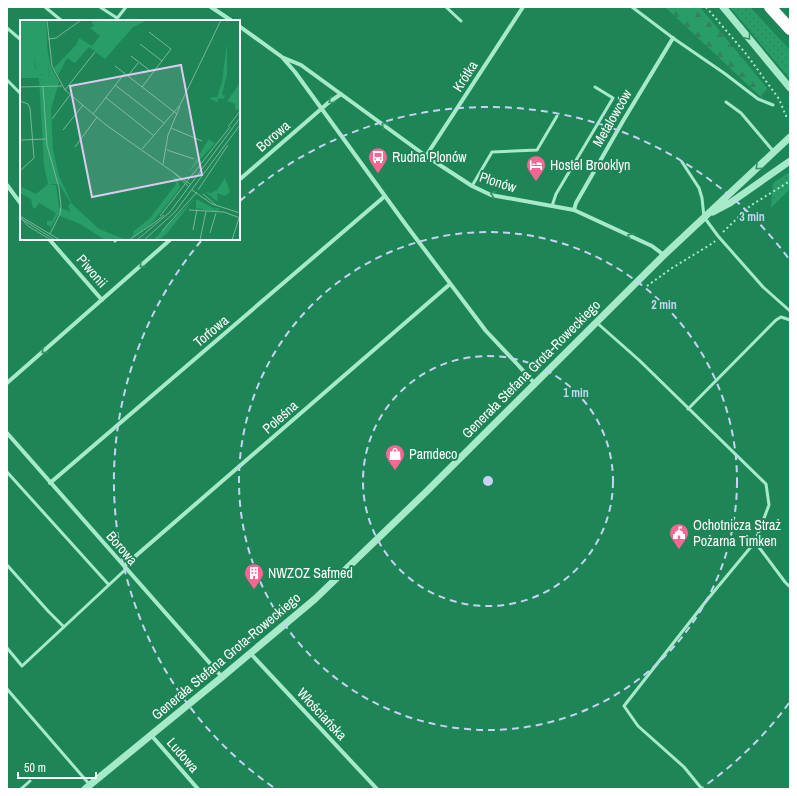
<svg xmlns="http://www.w3.org/2000/svg" width="797" height="796" viewBox="0 0 797 796" font-family="'Archivo Narrow',sans-serif">
  <style>
    .grass { fill: url(#grass-dots) }
    .forest { fill: url(#forest-firs) }
    .lines { fill: none; stroke-linecap: round; stroke-linejoin: round }
    .path { stroke: #a6eaca; stroke-width: 2; stroke-dasharray: 2 3; stroke-linecap: butt }
    .service { stroke: #a6eaca; stroke-width: 3 }
    .minor { stroke: #a6eaca; stroke-width: 4 }
    .tertiary { stroke: #a6eaca; stroke-width: 7 }
    .motorway { stroke: #fff; stroke-width: 12 }
    .oneway { stroke: #329467 }
    .ring { fill: none; stroke: #c6d3f5; stroke-width: 2; stroke-dasharray: 7 5 }
    .labels { text-anchor: middle; stroke-width: 4; stroke-linejoin: round; paint-order: stroke }
    .street-label { font-size: 14px; fill: #fff; stroke: #1e8556 }
    .poi-label { font-size: 14px; fill: #fff; stroke: #1e8556; text-anchor: start }
    .inset-road { fill: none; stroke: #78b69a; stroke-width: 1 }
    .view { fill: #decaef; fill-opacity: 0.15; stroke: #decaef; stroke-width: 2 }
    .inset-edge { fill: none; stroke: #fff; stroke-width: 2 }
    .centre { fill: #c6d3f5; stroke: #1e8556; stroke-width: 2 }
    .ring-label { font-size: 12px; text-anchor: middle; font-weight: bold; fill: #c6d3f5; stroke: #1e8556; stroke-width: 4; stroke-linejoin: round; paint-order: stroke }
  </style>
  <defs>
    <pattern id="grass-dots" width="8" height="8" patternUnits="userSpaceOnUse"><rect width="8" height="8" fill="#289e66"/><path d="M2 2h.1M6 6h.1" fill="none" stroke="#35815d" stroke-width="1.8" stroke-linecap="round"/></pattern>
    <pattern id="forest-firs" width="22" height="20" patternUnits="userSpaceOnUse"><rect width="22" height="20" fill="#289e66"/><path d="M5 1l3.5 6h-7zM16 11l3.5 6h-7z" fill="#35815d"/></pattern>
  </defs>
  <rect width="100%" height="100%" fill="#1e8556"/>
  <path class="grass" d="M730,7H750L790,50V79Z
    M790,172V191H788L771,208L773,183Z"/>
  <path class="forest" d="M665,7H700L767,88L762,98Z"/>
  <g class="lines">
    <path class="path" d="M706,7L747,55L779,99L786,116L790,115
      M723,232L750,206L790,181
      M647,286L672,268L713,243L715,241"/>
    <path class="service" d="M45,7L62,21
      M100,7L117,18
      M446,7L461,21
      M632,7L673,38L724,73L758,99L773,105
      M115,21L126,7
      M7,28L21,40
      M7,80L21,94
      M726,102L741,113L774,152
      M682,162L699,188L702,198L704,217L718,236L763,287L790,311
      M472,186L492,152L537,150L557,116
      M552,206L556,194L613,98L595,87
      M114,239L115,241
      M596,322L639,360L766,484L769,505L755,542L707,600L624,706L638,726L684,767L702,789
      M688,409L776,320L781,317L790,320
      M7,472L109,585
      M755,542L785,582L790,587
      M7,565L48,611L64,627
      M7,648L22,666L126,569
      M7,689L90,785
      M21,789L30,781"/>
    <path class="minor" d="M211,7L232,21
      M239,26L282,57L295,72L406,225L486,331L518,365L535,384
      M284,58L301,65L426,156L472,186L491,195L574,210L652,246L664,255
      M426,156L523,7
      M239,180L328,103L341,94
      M7,185L21,204
      M574,210L576,203L623,121L673,38
      M49,239L102,300
      M7,383L171,239
      M7,433L222,677
      M50,483L385,196
      M124,566L450,284
      M251,654L377,789
      M151,735L198,789"/>
    <path class="tertiary" d="M723,7L790,88
      M713,212L730,203L790,161
      M85,789L222,677L315,599L425,493L664,255L790,137"/>
    <path class="motorway" d="M770,7L790,29"/>
  </g>
  <defs><path id="oneway-chevron" d="M-2-3.5L2.5 0L-2 3.5" fill="none" stroke-width="1.6" stroke-linecap="round" stroke-linejoin="round"/></defs>
  <g class="oneway">
    <use href="#oneway-chevron" transform="translate(748 37) rotate(50)"/>
    <use href="#oneway-chevron" transform="translate(331 101) rotate(142)"/>
    <use href="#oneway-chevron" transform="translate(384 125) rotate(-144)"/>
    <use href="#oneway-chevron" transform="translate(758 167) rotate(137)"/>
    <use href="#oneway-chevron" transform="translate(493 194) rotate(-163)"/>
    <use href="#oneway-chevron" transform="translate(630 236) rotate(-155)"/>
    <use href="#oneway-chevron" transform="translate(142 265) rotate(139)"/>
    <use href="#oneway-chevron" transform="translate(44 351) rotate(139)"/>
  </g>
  <g class="ring">
    <circle cx="488" cy="481" r="125"/>
    <circle cx="488" cy="481" r="249"/>
    <path d="M789 703A374 374 0 0 1 703 787M273 787A374 374 0 0 1 201 241M240 201A374 374 0 0 1 789 259"/>
  </g>
  <defs>
    <symbol id="bus-pin" viewBox="-11 -11 22 30"><path d="M0 17L-7.5 6A9.5 9.5 0 1 1 7.5 6Z" fill="#f96693" stroke="#1e8556"/><path d="M-5-6H5V4H4V6H2V4H-2V6H-4V4H-5ZM-3.5-4V0h7V-4ZM-3.5 1.2v1.5H-2V1.2ZM2 1.2v1.5H3.5V1.2Z" fill="#fff"/></symbol>
    <symbol id="hotel-pin" viewBox="-11 -11 22 30"><path d="M0 17L-7.5 6A9.5 9.5 0 1 1 7.5 6Z" fill="#f96693" stroke="#1e8556"/><path d="M-6-4.5h1.5V1H6V5H4.5V3h-9V5H-6ZM-4 0a1.8 1.8 0 1 1 3.6 0ZM.5 0V-2.5h3Q6-2.5 6 0Z" fill="#fff"/></symbol>
    <symbol id="shop-pin" viewBox="-11 -11 22 30"><path d="M0 17L-7.5 6A9.5 9.5 0 1 1 7.5 6Z" fill="#f96693" stroke="#1e8556"/><path d="M-5-2.5h2.3a2.7 3.5 0 0 1 5.4 0H5L5.5 6h-11ZM-1.5-2.5h3a1.5 2.3 0 0 0-3 0Z" fill="#fff"/></symbol>
    <symbol id="civic-pin" viewBox="-11 -11 22 30"><path d="M0 17L-7.5 6A9.5 9.5 0 1 1 7.5 6Z" fill="#f96693" stroke="#1e8556"/><path d="M-.6-6.5H3V-4.5H.6V-3L4-1V1h2V6H-6V1h2V-1L-.6-3ZM-1.2 2.5V6h2.4V2.5Z" fill="#fff"/></symbol>
    <symbol id="building-pin" viewBox="-11 -11 22 30"><path d="M0 17L-7.5 6A9.5 9.5 0 1 1 7.5 6Z" fill="#f96693" stroke="#1e8556"/><path d="M-4-6H4V6H1V3H-1V6H-4ZM-2.5-4.3h1.7v1.8h-1.7ZM.8-4.3h1.7v1.8H.8ZM-2.5-1h1.7V.8h-1.7ZM.8-1h1.7V.8H.8Z" fill="#fff"/></symbol>
  </defs>
  <g fill-rule="evenodd">
    <use href="#bus-pin" x="367" y="146" width="22" height="30"/>
    <use href="#hotel-pin" x="525" y="154" width="22" height="30"/>
    <use href="#shop-pin" x="384" y="443" width="22" height="30"/>
    <use href="#civic-pin" x="668" y="522" width="22" height="30"/>
    <use href="#building-pin" x="243" y="562" width="22" height="30"/>
  </g>
  <g class="labels">
    <g class="street-label">
      <text transform="translate(465 76) rotate(-57)" y="5">Krótka</text>
      <text transform="translate(612 118) rotate(-60)" y="5">Metalowców</text>
      <text transform="translate(273 136) rotate(-41)" y="5">Borowa</text>
      <text transform="translate(498 182) rotate(18)" y="5">Plonów</text>
      <text transform="translate(92 271) rotate(49)" y="5">Piwonii</text>
      <text transform="translate(211 331) rotate(-40)" y="5">Torfowa</text>
      <text transform="translate(531 369) rotate(-45)" y="5">Generała Stefana Grota-Roweckiego</text>
      <text transform="translate(280 417) rotate(-41)" y="5">Poleśna</text>
      <text transform="translate(122 548) rotate(49)" y="5">Borowa</text>
      <text transform="translate(226 656) rotate(-40)" y="5">Generała Stefana Grota-Roweckiego</text>
      <text transform="translate(322 714) rotate(47)" y="5">Włościańska</text>
      <text transform="translate(183 755) rotate(49)" y="5">Ludowa</text>
    </g>
    <g class="poi-label">
      <text x="392" y="162">Rudna Plonów</text>
      <text x="550" y="170">Hostel Brooklyn</text>
      <text x="409" y="459">Pamdeco</text>
      <text x="693" y="530">Ochotnicza Straż<tspan x="693" dy="16">Pożarna Timken</tspan></text>
      <text x="268" y="578">NWZOZ Safmed</text>
    </g>
  </g>
  <g transform="translate(20 20)">
    <rect width="220" height="220" fill="#1e8556"/>
    <path d="M71,0L126,1L113,7L85,39L69,27L55,43L47,38L38,55L34,48L56,25L59,18L72,26L80,16L70,8L74,6ZM0,10L11,37H14L15,49L18,50L20,54L29,57L27,29L31,47L39,62L31,89L33,130L39,156L54,188L39,164H28L24,145L19,58H0ZM220,63V87L218,90L215,89V84L207,81ZM153,157L158,159L160,168L132,203L112,218L114,211L130,198L156,164ZM205,158L210,172L205,176L197,173L198,181L202,179L197,181L185,172L191,173L197,170ZM174,179L148,212L139,220H133ZM176,179L197,190L194,187L200,189L196,192L176,188Z" fill="#289e66"/>
    <path d="M0,0H26L29,63L28,59L24,58L23,54H20L19,58L18,50H16L14,37L11,38L0,10ZM207,23V54L202,75L209,77L205,76L203,79L199,78L197,82L189,78L197,77L202,62ZM188,119L195,123L168,153L187,122ZM28,164L36,165L39,187L51,192L48,186L51,183L79,209L104,219L85,220L60,204L38,195L31,207L27,205V201H32L36,193L19,183L15,189L13,188L11,179L0,173V166L16,174Z" fill="#289e66"/>
    <path class="inset-road" d="M27,0L32,46L45,70L86,105L170,164M28,19L36,18L61,0M120,24L142,41M111,36L129,50M95,46L157,94M108,56L118,43M95,65L144,103M0,67L42,66M23,67L27,125L39,168L41,186L40,194L30,214M122,67L151,29L129,12M45,70L75,32M85,77L133,115M0,81L8,84L10,88L14,138L0,151M73,94L104,54M32,99L50,75M208,107L220,91M151,108L182,121M43,110L63,85M0,120L26,119M198,122L210,107M55,127L77,97M122,129L160,85L201,0M147,130L174,139M143,144L148,115L160,86M153,152L169,167M172,170L192,184L220,193M178,170L208,125M183,174L196,185M169,190L204,192M204,192L220,198M0,196L40,220M140,196L198,122M0,198L35,220M1,198L8,206L31,220M134,203L144,195M173,210L177,189M142,211L177,172M190,213L196,193M109,220L134,203M117,220L150,192L220,98M124,220L155,192L220,105M180,220L186,191M212,220L219,198"/>
    <path class="view" d="M161,45L182,155L72,177L50,66Z"/>
    <rect width="220" height="220" class="inset-edge"/>
  </g>
  <circle cx="488" cy="481" r="6" class="centre"/>
  <g class="ring-label">
    <text x="752" y="221">3 min</text>
    <text x="664" y="309">2 min</text>
    <text x="576" y="397">1 min</text>
  </g>
  <rect width="797" height="796" fill="none" stroke="#ffffff" stroke-width="16"/>
  <path d="M18 772v6h78v-6" fill="none" stroke="#ffffff" stroke-width="2"/>
  <text x="24" y="772" font-size="12" fill="#ffffff" stroke="#1e8556" stroke-width="3" paint-order="stroke">50 m</text>
</svg>
